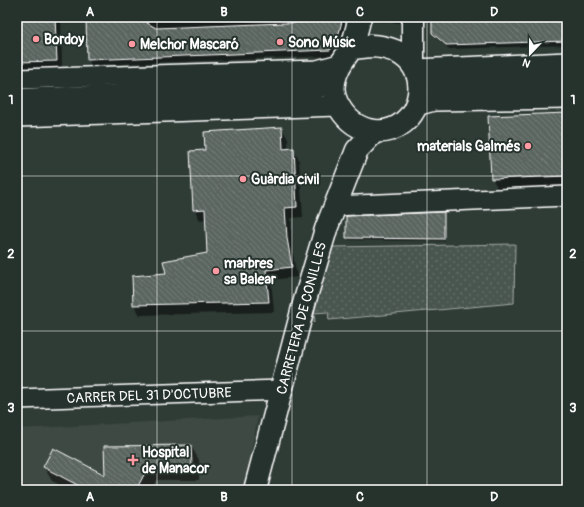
<svg xmlns="http://www.w3.org/2000/svg" width="584" height="507" viewBox="0 0 584 507" font-family="Pangolin,sans-serif">
  <style>
    .built { fill: #3c4842 }
    .grass { fill: url(#grass-dots); stroke: #a4aaa7 }
    .shadow { fill: #0007 }
    .building { fill: url(#building-back-hatch); stroke: #fff }
    .lines { fill: none; stroke-linecap: round; stroke-linejoin: round }
    .street-casing { stroke: #fff; stroke-width: 22 }
    .secondary-casing { stroke: #fff; stroke-width: 25 }
    .street { stroke: #26332d; stroke-width: 19 }
    .secondary { stroke: #26332d; stroke-width: 22 }
    .grid { fill: none; stroke: #fff; stroke-width: 1; stroke-opacity: 0.55 }
    .poi-dot { fill: #ff9aa2; stroke: #26332d; stroke-width: 1.5 }
    .labels { text-anchor: middle; stroke-width: 4; stroke-linejoin: round; paint-order: stroke }
    .poi-label { font-size: 14px; font-weight: bold; fill: #fff; stroke: #26332d; text-anchor: start }
    .street-label { font-size: 14px; fill: #fff; stroke: #26332d }
    .neatline { fill: none; stroke: #fff; stroke-width: 1.5 }
    .grid-label { font-size: 13px; text-anchor: middle; font-weight: bold; fill: #fff }
  </style>
  <defs>
    <pattern id="grass-dots" width="8" height="8" patternUnits="userSpaceOnUse"><rect width="8" height="8" fill="#4a544f"/><path d="M2 2h.1M6 6h.1" fill="none" stroke="#656e69" stroke-width="1.8" stroke-linecap="round"/></pattern>
    <pattern id="building-back-hatch" width="6" height="6" patternUnits="userSpaceOnUse"><rect width="6" height="6" fill="#5b6661"/><path d="M-1 5l2 2M0 0l6 6M5-1l2 2" fill="none" stroke="#747d79"/></pattern>
  </defs>
  <rect width="100%" height="100%" fill="#2f3b35"/>
  <filter id="ink" filterUnits="userSpaceOnUse"><feTurbulence type="fractalNoise" baseFrequency=".025" numOctaves="2"/><feDisplacementMap in="SourceGraphic" scale="8" xChannelSelector="R" yChannelSelector="G"/><feConvolveMatrix kernelMatrix="1 2 1 2 8 2 1 2 1" color-interpolation-filters="sRGB"/></filter>
  <g filter="url(#ink)">
    <path class="built" d="M258,416L244,490H17V429Z"/>
    <path class="grass" d="M515,244L514,303L329,320L328,312L314,313L315,322H310L333,247Z"/>
    <path class="shadow" d="M17,17H61L62,71L17,73Z
      M87,17H347L339,51L333,56L91,65L88,60Z
      M373,17H402V23L375,21Z
      M433,17H567V45L449,49L435,37L433,33Z
      M567,114V186L498,189L492,178Z
      M282,129L288,139V150H293L299,160L303,217L291,218L292,249L297,277L271,280L274,312L140,315L134,305L167,274L208,254L207,219L200,220L194,209L206,151Z
      M443,213L445,241L349,240L347,237Z
      M191,446L199,460V480H156L151,490H70L52,481L44,467L106,477Z
      M17,485L55,490H17Z"/>
    <path class="building" d="M17,17H55L57,61L17,62Z
      M86,17H147V23L156,28L311,22L313,17H343L336,45L330,50L87,60Z
      M432,17H567V41L446,45L432,33Z
      M567,113V176L491,179L488,116Z
      M282,127L283,149L294,148L297,207L285,208L287,238L292,267L266,270L269,302L133,305L132,276L166,273L163,261L207,253L205,209L193,210L190,151L205,150L204,132Z
      M444,212V239L346,238V216Z
      M191,445L192,466L148,467L136,490H87L43,467L53,448L105,475L104,446Z"/>
    <g class="lines">
      <defs>
        <path id="street" d="M415,69L567,62
          M17,79L317,70L339,64
          M416,106L434,101L567,99
          M17,117L338,106
          M334,206L567,196
          M17,399L282,390"/>
        <path id="secondary" d="M413,17V66
          M371,46C446,49 425,143 368,130C353,126 344,117 337,103C327,83 340,63 352,48Z
          M352,48L360,17
          M418,76L441,84L567,80
          M17,100L316,88L335,75
          M255,490L305,300L326,229L357,150L375,131"/>
      </defs>
      <use href="#street" class="street-casing"/>
      <use href="#secondary" class="secondary-casing"/>
      <use href="#street" class="street"/>
      <use href="#secondary" class="secondary"/>
    </g>
  </g>
  <path class="grid" d="M157,17V490M292,17V490M427,17V490M17,176H567M17,331H567"/>
  <g class="poi-dot">
    <circle cx="36" cy="39" r="4"/>
    <circle cx="280" cy="42" r="4"/>
    <circle cx="132" cy="44" r="4"/>
    <circle cx="528" cy="146" r="4"/>
    <circle cx="243" cy="179" r="4"/>
    <circle cx="216" cy="271" r="4"/>
    <path d="M131 454h4v4h4v4h-4v4h-4v-4h-4v-4h4z"/>
  </g>
  <g class="labels">
    <g class="poi-label">
      <text x="44" y="44">Bordoy</text>
      <text x="288" y="47">Sono Músic</text>
      <text x="140" y="49">Melchor Mascaró</text>
      <text x="520" y="151" text-anchor="end">materials Galmés</text>
      <text x="251" y="184">Guàrdia civil</text>
      <text x="224" y="268">marbres<tspan x="224" dy="16">sa Balear</tspan></text>
      <text x="142" y="457">Hospital<tspan x="142" dy="16">de Manacor</tspan></text>
    </g>
    <g class="street-label">
      <text transform="translate(301 318) rotate(-75)" y="5">CARRETERA DE CONILLES</text>
      <text transform="translate(149 395) rotate(-2)" y="5">CARRER DEL 31 D'OCTUBRE</text>
    </g>
  </g>
  <rect width="584" height="507" fill="none" stroke="#26332d" stroke-width="44"/>
  <g transform="translate(530 54) rotate(202)" stroke="#26332d" stroke-width="3" paint-order="stroke">
  <path d="M0-3L7 15L0 10L-7 15Z" fill="#ffffff"/>
  <text y="-6" font-size="11" font-weight="bold" text-anchor="middle" fill="#ffffff">N</text>
  </g>
  <rect x="22" y="22" width="540" height="463" class="neatline"/>
  <g class="grid-label">
    <text x="90" y="16">A</text>
    <text x="224" y="16">B</text>
    <text x="360" y="16">C</text>
    <text x="494" y="16">D</text>
    <text x="11" y="104">1</text>
    <text x="573" y="104">1</text>
    <text x="11" y="258">2</text>
    <text x="573" y="258">2</text>
    <text x="11" y="412">3</text>
    <text x="573" y="412">3</text>
    <text x="90" y="501">A</text>
    <text x="224" y="501">B</text>
    <text x="360" y="501">C</text>
    <text x="494" y="501">D</text>
  </g>
</svg>
